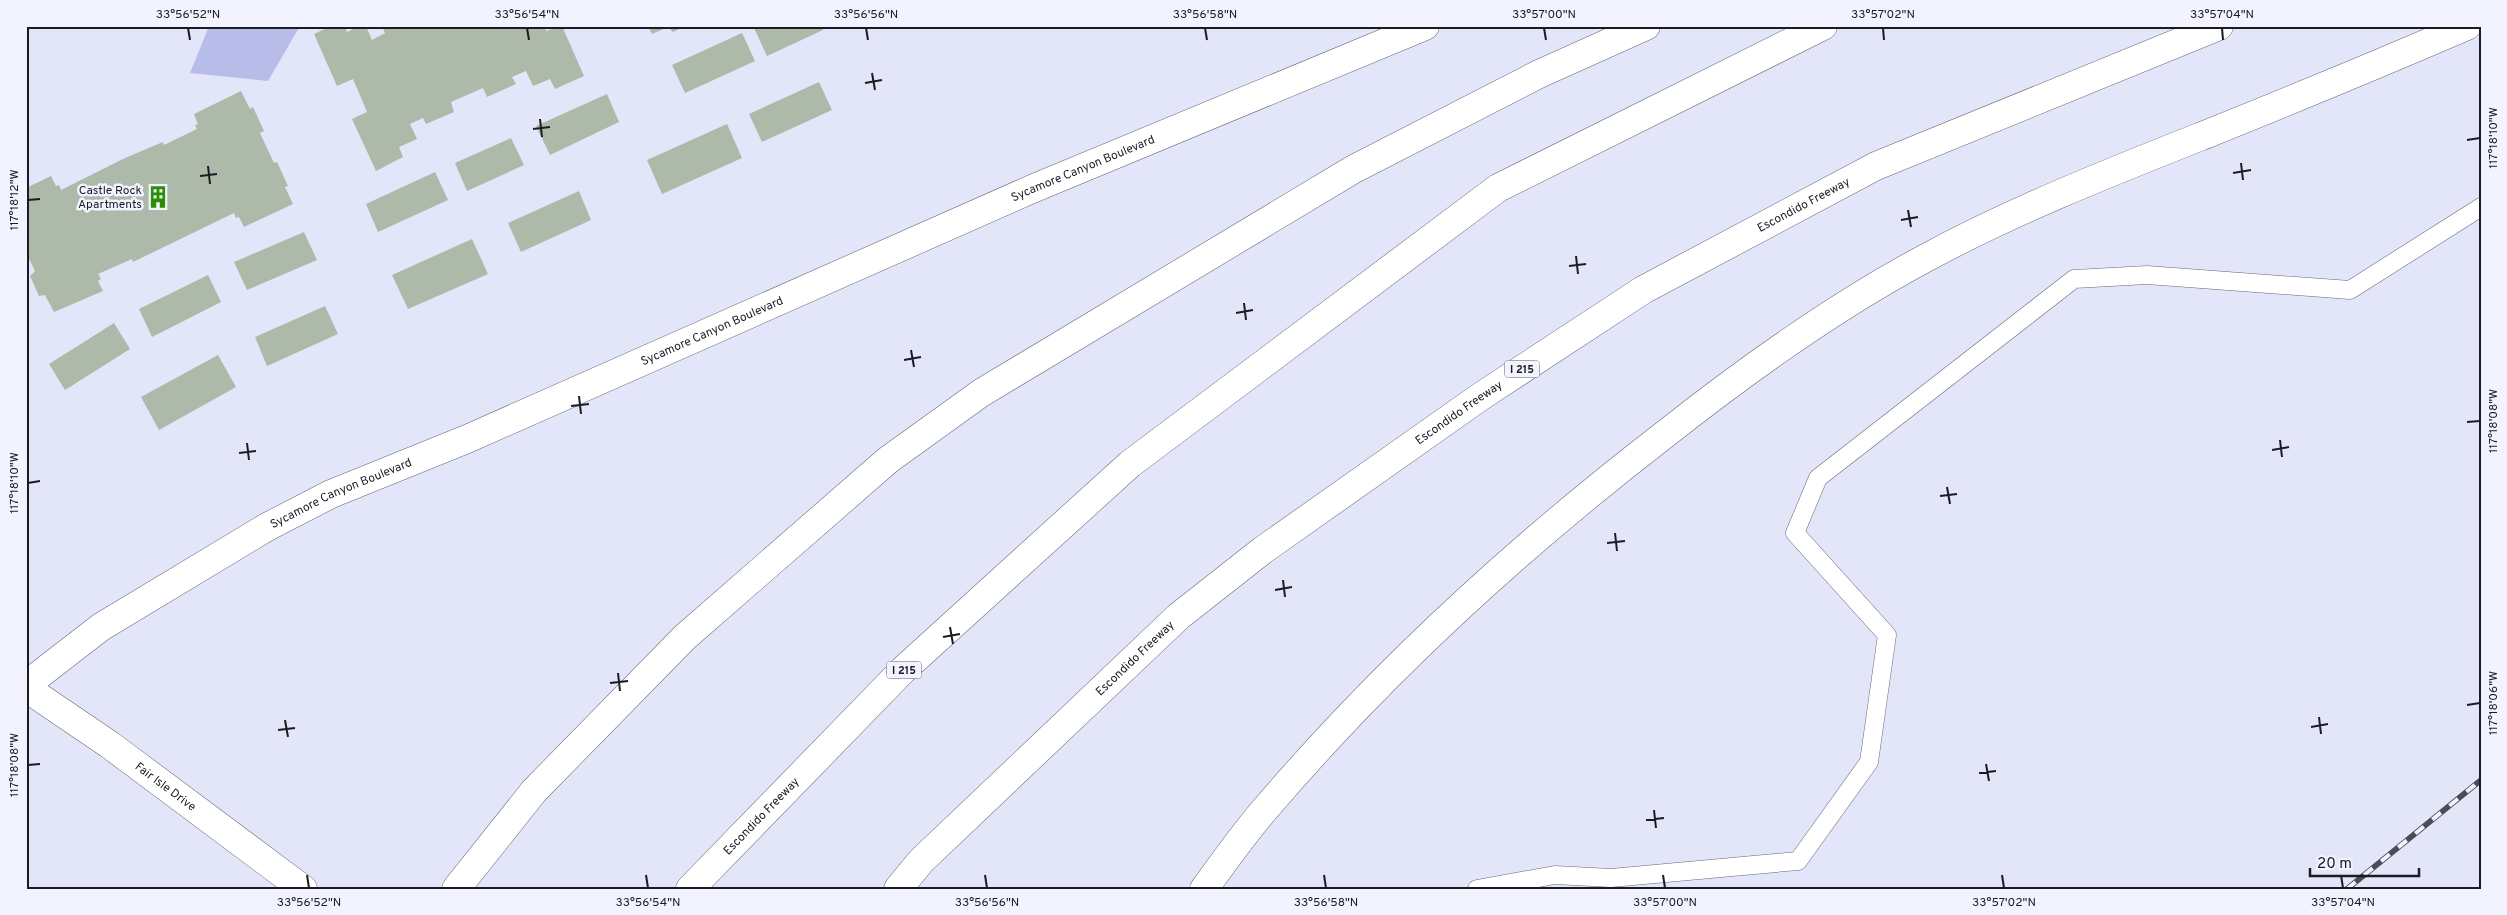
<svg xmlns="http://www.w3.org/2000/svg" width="2507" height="915" viewBox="0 0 2507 915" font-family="Overpass,sans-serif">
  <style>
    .green { fill: #b8bce8 }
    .building { fill: #adbaaa }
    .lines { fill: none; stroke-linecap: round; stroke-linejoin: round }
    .lane-casing { stroke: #666878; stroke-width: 19 }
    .secondary-casing { stroke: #666878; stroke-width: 29 }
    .highway-casing { stroke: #666878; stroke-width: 29 }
    .lane { stroke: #fff; stroke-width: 18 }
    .secondary { stroke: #fff; stroke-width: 28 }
    .highway { stroke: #fff; stroke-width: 28 }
    .rail-casing { stroke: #4b4c56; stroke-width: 5.5 }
    .rail { stroke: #f2f3ff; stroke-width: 4; stroke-dasharray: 11; stroke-linecap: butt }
    .ticks { fill: none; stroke: #1b1c23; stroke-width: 2 }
    .labels { text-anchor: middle; stroke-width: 5; stroke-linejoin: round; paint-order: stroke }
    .shield { fill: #f2f3ff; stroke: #5c5c65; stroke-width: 1 }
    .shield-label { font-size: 11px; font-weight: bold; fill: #1b1c23 }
    .street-label { font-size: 12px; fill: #1b1c23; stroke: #f2f3ff }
    .poi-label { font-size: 12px; fill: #1b1c23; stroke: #f2f3ff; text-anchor: end }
    .neatline { fill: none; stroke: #1b1c23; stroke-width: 2 }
    .ticks-label { font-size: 12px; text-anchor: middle; fill: #1b1c23 }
  </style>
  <rect width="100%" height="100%" fill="#e3e5f9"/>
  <path class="green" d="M209,26H300L268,81L190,73Z"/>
  <path class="building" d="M331,26H345L347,32L360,26H366L372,40L385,33L382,26H544L546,31L562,26L584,76L555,89L550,79L533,86L526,71L512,77L516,84L487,97L483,88L451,102L454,112L426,124L423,118L410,124L417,139L399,147L403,157L376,171L352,119L367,112L353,79L337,86L314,34Z
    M648,26H686L673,32L668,27L652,34Z
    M758,26H821L823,30L767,56L754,28Z
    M742,33L755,61L685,93L672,65Z
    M819,82L832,110L762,142L749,114Z
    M241,91L250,109L253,107L264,131L260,133L274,163L277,162L288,186L285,187L293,204L244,227L239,217L236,218L234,213L133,262L132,259L98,274L101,279L98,281L103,291L54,312L45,295L39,296L30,276L35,271L26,253V188L51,176L56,186L59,185L61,190L125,158L163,142L164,145L197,129L195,125L198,124L194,114Z
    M607,94L619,122L550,155L536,126Z
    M727,124L742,158L662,194L647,160Z
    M511,138L524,165L467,191L455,163Z
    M435,172L448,200L378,232L366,204Z
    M579,191L591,220L521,252L508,223Z
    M304,232L317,260L247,290L234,262Z
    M472,239L488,274L408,309L392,275Z
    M208,275L221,302L152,337L139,309Z
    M325,306L338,334L267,366L255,337Z
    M114,323L130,349L65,390L49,364Z
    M218,355L236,387L159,430L141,397Z"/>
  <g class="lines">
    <defs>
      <path id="lane" d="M1477,889L1555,875L1611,878L1798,861L1869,762L1887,635L1795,533L1818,478L2074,279L2147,275L2350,290L2481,207"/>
      <g id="secondary">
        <path id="s1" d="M26,685L101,627L267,527L331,494L467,439L1032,189L1425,26"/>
        <path id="s2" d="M26,688L110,745L303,889"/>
      </g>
      <g id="highway">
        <path d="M456,889L534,791L685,637L888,460L981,393L1354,169L1539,74L1646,26"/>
        <path id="s3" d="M690,889L903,670L1130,464L1498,188L1823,26"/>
        <path id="s4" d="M898,889L921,861L1179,616L1263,550L1480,397L1643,290L1876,166L2219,26"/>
        <path d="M1204,889C1224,862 1244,833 1266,808C1384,670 1520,546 1664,435C1745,371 1831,309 1922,260C2014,210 2111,172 2207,134C2294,99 2381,63 2467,26"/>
      </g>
    </defs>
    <use href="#lane" class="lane-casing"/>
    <use href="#secondary" class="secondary-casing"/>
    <use href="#highway" class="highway-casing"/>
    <use href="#lane" class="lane"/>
    <use href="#secondary" class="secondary"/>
    <use href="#highway" class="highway"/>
    <defs>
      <path id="rail" d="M2347,889L2481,780"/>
    </defs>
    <use href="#rail" class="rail-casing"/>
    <use href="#rail" class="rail"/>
  </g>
  <path class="ticks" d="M188,28L190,40M527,28L529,40M866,28L868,40M1205,28L1207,40M1544,28L1546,40M1883,28L1884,40M2222,28L2223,40M872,73L875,90M865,83L882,80M540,119L542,137M533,129L550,127M2467,140L2480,138M2241,163L2243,180M208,166L210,184M2233,173L2251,170M200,176L217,174M28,200L40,199M1908,210L1911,227M1901,220L1918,217M1576,256L1578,274M1569,266L1586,264M1244,303L1246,320M1236,313L1253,310M911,350L914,367M904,360L921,357M579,396L581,414M571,406L589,404M2467,422L2480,421M2280,440L2282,457M247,443L249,460M2272,450L2289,447M239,453L256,451M28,483L40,481M1947,487L1950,504M1940,496L1957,494M1615,533L1617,551M1607,543L1625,541M1283,580L1285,597M1275,590L1292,587M950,627L953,644M943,637L960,634M618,673L620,691M610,683L628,681M2467,705L2480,703M2319,717L2321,734M285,720L288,737M2311,727L2328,724M278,730L295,728M1986,764L1989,781M28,765L40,764M1979,773L1996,771M1654,810L1656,828M1646,820L1664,818M307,875L309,888M646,875L648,888M985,875L987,888M1324,875L1326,888M1663,875L1665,888M2002,875L2004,888M2341,875L2343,888"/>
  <defs>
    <symbol id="building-bare" viewBox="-9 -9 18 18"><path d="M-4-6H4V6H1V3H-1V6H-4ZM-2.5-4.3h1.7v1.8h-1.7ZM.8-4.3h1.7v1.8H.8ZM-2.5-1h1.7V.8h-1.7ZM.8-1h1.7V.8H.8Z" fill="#2d8e03" stroke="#f2f3ff" stroke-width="2.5" paint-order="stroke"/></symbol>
  </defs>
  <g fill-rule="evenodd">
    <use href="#building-bare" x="142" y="181" width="32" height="32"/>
  </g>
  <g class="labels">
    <g class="shield">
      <rect x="1504.5" y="360.5" width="35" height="17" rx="4"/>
      <rect x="886.5" y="661.5" width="35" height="17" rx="4"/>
    </g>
    <g class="shield-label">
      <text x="1522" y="373">I 215</text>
      <text x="904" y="674">I 215</text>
    </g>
    <g class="street-label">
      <text dy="4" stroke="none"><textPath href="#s1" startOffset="1180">Sycamore Canyon Boulevard</textPath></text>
      <text dy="4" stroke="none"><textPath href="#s4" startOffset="1141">Escondido Freeway</textPath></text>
      <text dy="4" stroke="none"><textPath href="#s1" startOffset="775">Sycamore Canyon Boulevard</textPath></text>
      <text dy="4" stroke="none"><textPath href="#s4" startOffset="738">Escondido Freeway</textPath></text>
      <text dy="4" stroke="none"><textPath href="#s1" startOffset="370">Sycamore Canyon Boulevard</textPath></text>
      <text dy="4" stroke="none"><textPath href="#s4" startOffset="331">Escondido Freeway</textPath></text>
      <text dy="4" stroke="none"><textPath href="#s2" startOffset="171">Fair Isle Drive</textPath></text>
      <text dy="4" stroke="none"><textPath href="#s3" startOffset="102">Escondido Freeway</textPath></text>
    </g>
    <g class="poi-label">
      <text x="142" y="194">Castle Rock<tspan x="142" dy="14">Apartments</tspan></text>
    </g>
  </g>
  <rect width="2507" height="915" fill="none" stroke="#f2f3ff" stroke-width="55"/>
  <path d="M2310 868v8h109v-8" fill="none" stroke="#1b1c23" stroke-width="2.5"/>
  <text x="2317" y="868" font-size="15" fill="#1b1c23" stroke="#f2f3ff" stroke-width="4" paint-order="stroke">20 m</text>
  <rect x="28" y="28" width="2452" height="860" class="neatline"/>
  <g class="ticks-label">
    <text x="188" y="18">33°56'52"N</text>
    <text x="527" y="18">33°56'54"N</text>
    <text x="866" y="18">33°56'56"N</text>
    <text x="1205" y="18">33°56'58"N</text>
    <text x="1544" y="18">33°57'00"N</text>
    <text x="1883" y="18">33°57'02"N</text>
    <text x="2222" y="18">33°57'04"N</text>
    <text transform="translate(2493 138) rotate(-90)" y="4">117°18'10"W</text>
    <text transform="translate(14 200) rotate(-90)" y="4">117°18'12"W</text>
    <text transform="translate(2493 421) rotate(-90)" y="4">117°18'08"W</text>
    <text transform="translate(14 483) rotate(-90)" y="4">117°18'10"W</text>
    <text transform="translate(2493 703) rotate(-90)" y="4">117°18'06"W</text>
    <text transform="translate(14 765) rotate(-90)" y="4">117°18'08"W</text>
    <text x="309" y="906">33°56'52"N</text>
    <text x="648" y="906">33°56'54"N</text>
    <text x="987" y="906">33°56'56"N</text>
    <text x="1326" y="906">33°56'58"N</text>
    <text x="1665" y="906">33°57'00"N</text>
    <text x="2004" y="906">33°57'02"N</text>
    <text x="2343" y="906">33°57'04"N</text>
  </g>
</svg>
